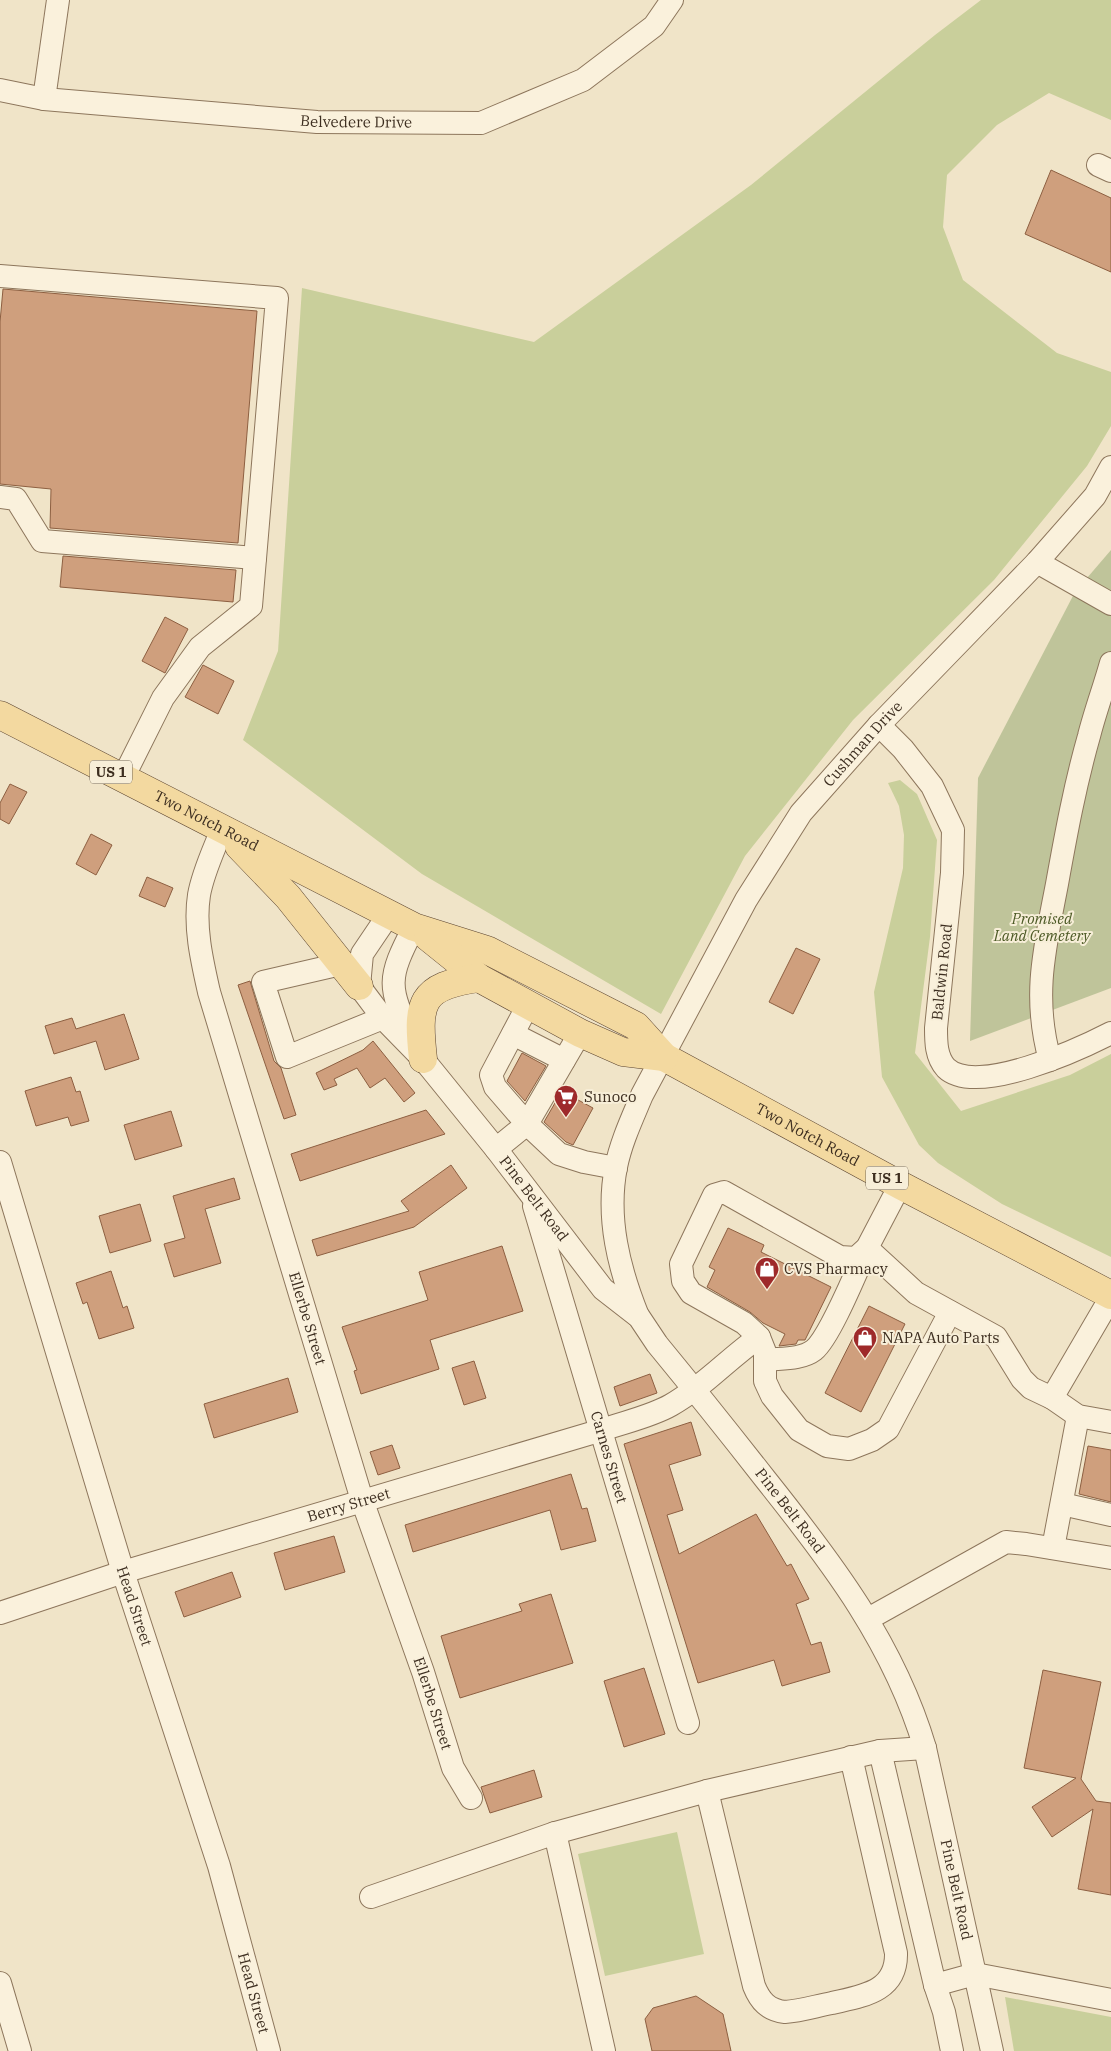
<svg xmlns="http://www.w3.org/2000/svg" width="1111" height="2051" viewBox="0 0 1111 2051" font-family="'IBM Plex Serif',serif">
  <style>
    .green { fill: #c9cf9b }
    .cemetery { fill: #bfc49a }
    .building { fill: #cf9f7d; stroke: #8d5f41 }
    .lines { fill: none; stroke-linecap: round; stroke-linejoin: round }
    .minor-casing { stroke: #8d765c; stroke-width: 24 }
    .major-casing { stroke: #5b4430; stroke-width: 29 }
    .minor { stroke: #faf1dc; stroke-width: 22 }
    .major { stroke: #f3d9a0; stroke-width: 28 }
    .labels { text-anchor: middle; stroke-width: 4; stroke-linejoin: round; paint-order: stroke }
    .shield { fill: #f7eed8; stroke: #756857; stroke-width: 1 }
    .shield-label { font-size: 14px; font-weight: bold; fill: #3d2e20 }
    .street-label { font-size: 15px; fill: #3d2e20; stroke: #f7eed8 }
    .park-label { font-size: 15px; font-style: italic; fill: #4d5a26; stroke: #f7eed8 }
    .poi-label { font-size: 15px; fill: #3d2e20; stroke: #f7eed8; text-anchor: start }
  </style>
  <rect width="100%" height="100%" fill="#f0e4c8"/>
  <path class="green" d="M981,0H1111V120L1049,93L997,125L947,175L943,227L963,280L1057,353L1111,372V426L1087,466L994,580L853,720L745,856L661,1014L422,874L243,740L278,651L302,288L534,342L751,185L935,35Z
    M900,780L917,794L937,840L930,937L915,1053L961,1111L1070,1075L1111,1054V1257L1002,1204L938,1163L919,1145L882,1077L874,992L903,868L904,835L899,806L888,783Z
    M677,1832L704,1954L605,1976L578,1854Z
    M1005,1997L1111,2017V2051H1014Z"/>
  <path class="cemetery" d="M1111,550V988L970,1041L978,778L1075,592Z"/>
  <path class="building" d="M1051,170L1111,198V272L1025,234Z
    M3,289L257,311L238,543L50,528L51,489L0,484V322Z
    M63,556L236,570L233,602L60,587Z
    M165,617L188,629L165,673L142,661Z
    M203,665L234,681L218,714L185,697Z
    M10,784L27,792L9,824L0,819V803Z
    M91,834L112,845L96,875L76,864Z
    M147,877L173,888L165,907L139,896Z
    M796,948L820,959L793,1014L769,1002Z
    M250,981L274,1061L281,1068L296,1115L284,1119L238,985Z
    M124,1014L139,1059L105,1070L96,1041L54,1054L45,1026L72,1018L76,1029Z
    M373,1041L415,1093L404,1102L385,1078L370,1088L357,1068L334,1079L337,1085L324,1090L316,1073L363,1050Z
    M522,1053L546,1066L525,1101L507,1081Z
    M71,1077L76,1092L80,1091L89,1121L71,1126L68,1117L36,1126L25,1091Z
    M567,1094L593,1108L573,1145L566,1142L544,1122L559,1096Z
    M426,1110L445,1134L300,1181L291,1154Z
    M171,1111L182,1146L135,1160L124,1125Z
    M451,1165L467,1188L414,1227L317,1256L312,1240L409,1211L401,1201Z
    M234,1178L240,1199L205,1209L221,1263L174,1277L164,1244L185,1238L173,1196Z
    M140,1204L151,1241L110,1253L99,1216Z
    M728,1228L764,1245L761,1252L831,1287L805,1340H798L796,1344L779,1346L785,1334L763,1323L750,1312L707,1287L715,1270L709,1267Z
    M502,1246L523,1311L430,1340L439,1369L361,1394L354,1371L357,1370L342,1327L428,1300L419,1272Z
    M111,1271L123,1308L127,1306L134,1328L99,1339L87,1302L83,1304L76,1283Z
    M869,1306L905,1324L861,1412L825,1393Z
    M474,1361L486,1398L464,1405L452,1368Z
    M650,1374L657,1393L620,1406L614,1387Z
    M288,1378L298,1412L214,1438L204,1404Z
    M691,1422L701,1455L669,1465L683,1510L667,1515L679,1554L756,1514L787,1566L791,1564L809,1599L796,1604L811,1645L821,1642L830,1672L782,1686L774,1660L698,1683L624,1444Z
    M392,1445L400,1468L378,1475L370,1452Z
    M1088,1446L1111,1450V1502L1079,1494Z
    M571,1474L582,1509L587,1508L596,1541L561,1550L550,1510L413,1552L405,1525Z
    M334,1536L345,1572L285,1590L274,1553Z
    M232,1572L241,1597L184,1617L175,1592Z
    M551,1594L573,1663L460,1698L441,1636L522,1611L519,1604Z
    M644,1668L665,1734L624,1747L604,1681Z
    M1043,1670L1101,1682L1081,1779L1096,1801L1111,1803V1895L1078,1889L1093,1809L1052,1837L1032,1807L1076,1778L1024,1768Z
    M534,1770L542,1797L490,1813L481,1787Z
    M696,1996L723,2014L731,2051H652L645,2019L653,2008Z"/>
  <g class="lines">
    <defs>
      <g id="minor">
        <path id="s1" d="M0,90L44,99L317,122L481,123L583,80L654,26L672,0"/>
        <path d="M44,99L58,0"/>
        <path d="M1098,165L1111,171"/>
        <path d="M0,276L277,298L251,606L200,647L163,698L123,778"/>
        <path d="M0,497L16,499L42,541L255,558"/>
        <path d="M1037,562L1111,604"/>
        <path d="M879,725L903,749L932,786L953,830L952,873L936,1028C936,1042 936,1057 946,1068C976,1097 1080,1049 1111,1033"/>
        <path id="s2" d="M222,829C214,850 203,872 199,895C194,927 202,961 209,992L362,1500L423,1672L453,1768L471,1798"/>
        <path id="s3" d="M389,914L362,954L359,986L383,1018L423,1059L496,1149L603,1289L639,1317L657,1344C694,1389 730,1434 766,1480C833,1564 894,1644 925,1748L992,2051"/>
        <path d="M341,964L263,982L287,1057L383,1018"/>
        <path d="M528,1005L491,1075L495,1087L527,1124L580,1033"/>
        <path d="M513,1034L564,1060"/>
        <path d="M413,1040C387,986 387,979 414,927"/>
        <path d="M1050,1060C1032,996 1045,947 1057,884C1066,834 1075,785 1089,736C1095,712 1104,688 1111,663"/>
        <path d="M496,1149L527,1124L559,1154L584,1162L616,1168"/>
        <path id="s4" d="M0,1162L123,1572L219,1866L269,2051"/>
        <path d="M900,1185L867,1248L856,1258L840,1257L724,1192L714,1195L681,1264L683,1281L691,1293L744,1323L759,1337L765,1352V1381L772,1396L799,1430L827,1446L849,1449L872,1440L888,1429L950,1312"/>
        <path id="s5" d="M534,1206L688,1723"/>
        <path id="s6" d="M638,1316C619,1269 606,1218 616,1167C621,1142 632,1119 642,1095L746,900L801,813L879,725L1037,562L1095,496L1111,467"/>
        <path d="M765,1360C780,1358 801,1360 814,1350C830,1337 857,1270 867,1248L916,1293L996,1337L1022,1379L1031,1388L1052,1398L1078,1416L1111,1422"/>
        <path d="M1052,1398L1111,1297"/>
        <path d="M1062,1504L1111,1515"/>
        <path d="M1053,1548L1078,1416"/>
        <path id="s7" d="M0,1613L123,1572L602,1430C624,1422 650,1417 671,1405C703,1387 729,1358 759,1337"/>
        <path d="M868,1619L1006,1542L1026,1544L1111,1558"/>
        <path d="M880,1751L935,1985L944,2012L952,2051"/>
        <path d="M707,1791L754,1986C760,2001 768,2010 785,2012C801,2011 816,2006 832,2003C862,1996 897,1992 896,1953L851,1757"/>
        <path d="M555,1833L604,2051"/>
        <path d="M371,1897L555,1833L707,1791L880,1751L925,1748"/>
        <path d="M0,1983L20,2051"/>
        <path d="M935,1985L975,1974L1111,2000"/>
      </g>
      <g id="major">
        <path id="s8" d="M0,715L414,927L487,950L636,1026L664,1057L900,1185L1111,1295"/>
        <path d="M239,846L288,897L359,986"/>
        <path d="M428,937L479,978L580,1033L623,1052L664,1057"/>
        <path d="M423,1059C417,1003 419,986 479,978"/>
      </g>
    </defs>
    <use href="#minor" class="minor-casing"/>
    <use href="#major" class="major-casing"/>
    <use href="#minor" class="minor"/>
    <use href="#major" class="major"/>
  </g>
  <defs>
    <symbol id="supermarket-pin" viewBox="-11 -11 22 30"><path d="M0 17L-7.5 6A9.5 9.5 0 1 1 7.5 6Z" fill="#9e2a2b" stroke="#f7eed8"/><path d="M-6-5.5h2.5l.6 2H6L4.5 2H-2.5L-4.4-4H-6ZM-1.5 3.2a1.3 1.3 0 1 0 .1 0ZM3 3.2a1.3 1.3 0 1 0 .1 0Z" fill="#fff"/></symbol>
    <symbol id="shop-pin" viewBox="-11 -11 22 30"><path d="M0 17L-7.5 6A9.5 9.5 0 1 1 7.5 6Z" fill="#9e2a2b" stroke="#f7eed8"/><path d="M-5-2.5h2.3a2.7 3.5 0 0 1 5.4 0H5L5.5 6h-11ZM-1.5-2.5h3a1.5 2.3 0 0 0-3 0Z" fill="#fff"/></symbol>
  </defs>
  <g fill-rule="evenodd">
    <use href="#supermarket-pin" x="552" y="1083" width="28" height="38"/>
    <use href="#shop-pin" x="753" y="1255" width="28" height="38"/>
    <use href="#shop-pin" x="851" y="1324" width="28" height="38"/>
  </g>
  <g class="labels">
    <g class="shield">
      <rect x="90" y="760.5" width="42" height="23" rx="4"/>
      <rect x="866" y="1166.5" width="42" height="23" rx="4"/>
    </g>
    <g class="shield-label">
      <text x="111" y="777">US 1</text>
      <text x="887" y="1183">US 1</text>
    </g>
    <g class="street-label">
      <text dy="5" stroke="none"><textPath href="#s1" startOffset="358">Belvedere Drive</textPath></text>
      <text dy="5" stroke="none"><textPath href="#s6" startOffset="646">Cushman Drive</textPath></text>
      <text dy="5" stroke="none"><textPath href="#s8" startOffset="232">Two Notch Road</textPath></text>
      <text transform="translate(942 972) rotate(-84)" y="5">Baldwin Road</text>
      <text dy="5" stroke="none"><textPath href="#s8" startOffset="914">Two Notch Road</textPath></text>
      <text dy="5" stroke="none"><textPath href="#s3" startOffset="356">Pine Belt Road</textPath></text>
      <text dy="5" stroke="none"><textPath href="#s2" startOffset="509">Ellerbe Street</textPath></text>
      <text dy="5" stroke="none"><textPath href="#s5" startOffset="262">Carnes Street</textPath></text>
      <text dy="5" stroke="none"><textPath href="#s7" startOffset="365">Berry Street</textPath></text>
      <text dy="5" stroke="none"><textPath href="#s3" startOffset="761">Pine Belt Road</textPath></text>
      <text dy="5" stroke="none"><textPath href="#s4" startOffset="464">Head Street</textPath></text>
      <text dy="5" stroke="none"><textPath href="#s2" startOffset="914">Ellerbe Street</textPath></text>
      <text dy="5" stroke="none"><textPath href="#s3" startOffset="1181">Pine Belt Road</textPath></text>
      <text dy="5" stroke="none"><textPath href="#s4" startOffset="869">Head Street</textPath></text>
    </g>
    <g class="park-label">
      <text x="1042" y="924">Promised<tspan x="1042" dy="17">Land Cemetery</tspan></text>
    </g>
    <g class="poi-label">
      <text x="584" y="1102">Sunoco</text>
      <text x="784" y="1274">CVS Pharmacy</text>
      <text x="882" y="1343">NAPA Auto Parts</text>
    </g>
  </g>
</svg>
